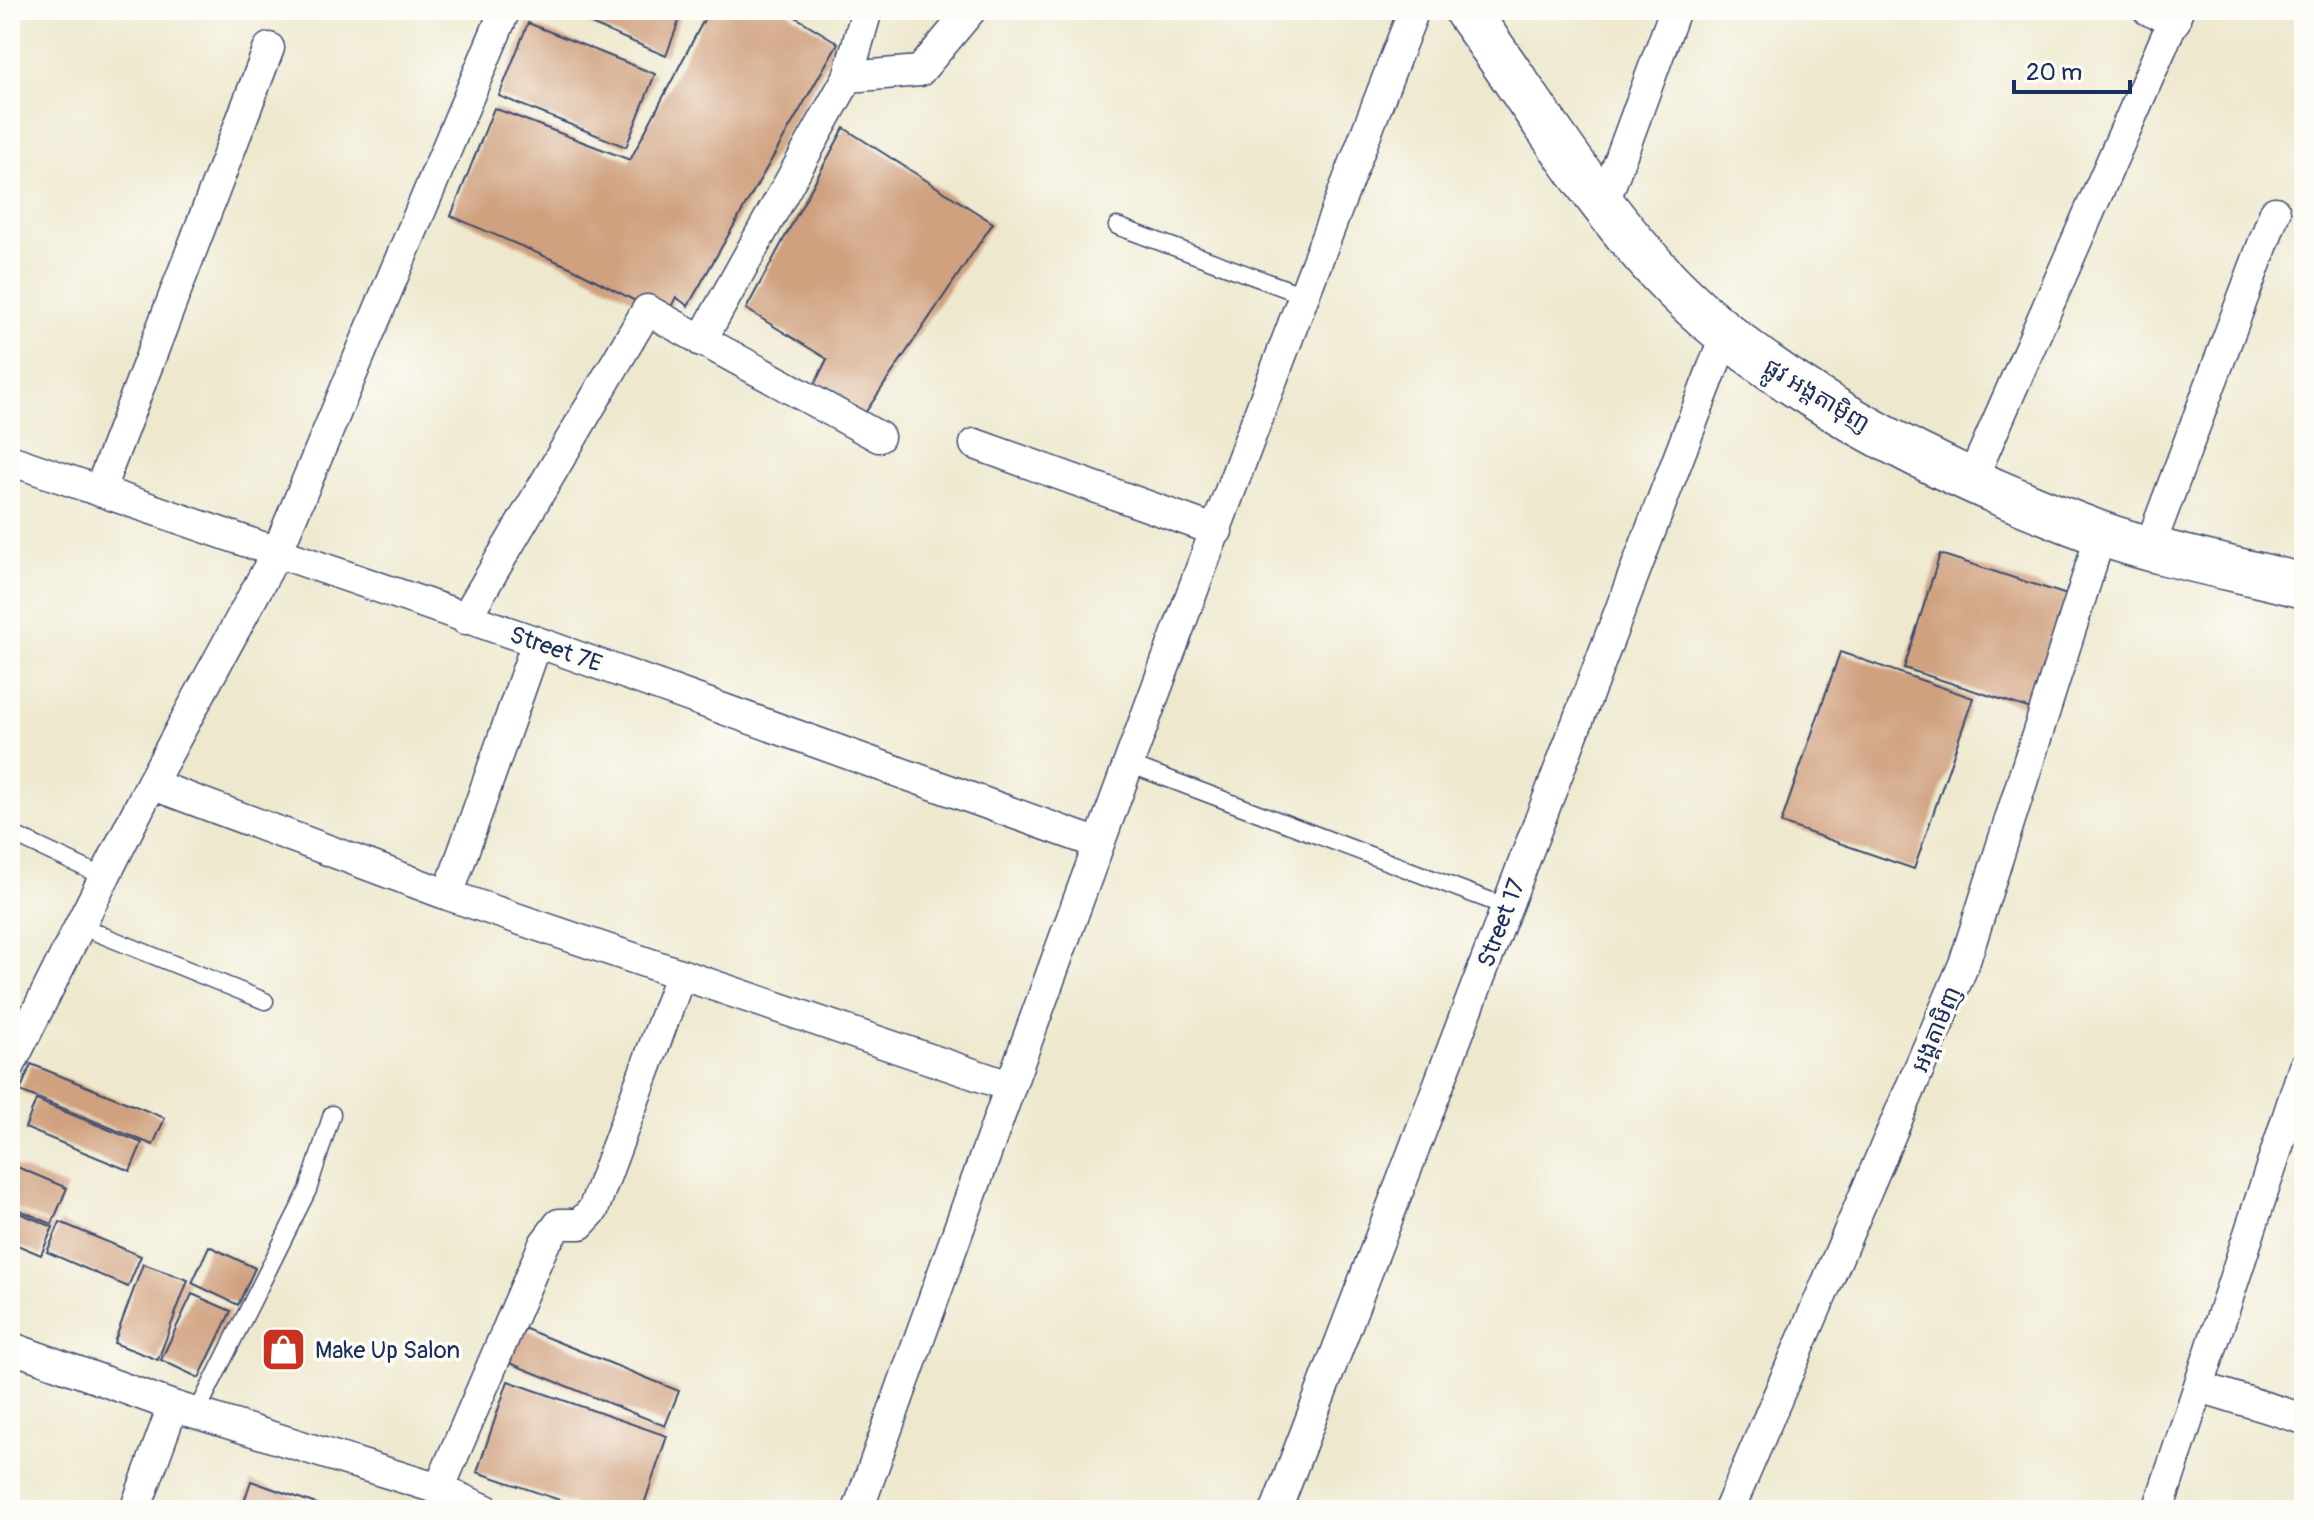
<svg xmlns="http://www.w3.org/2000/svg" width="2314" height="1520" viewBox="0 0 2314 1520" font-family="Pangolin,'Noto Sans Khmer',sans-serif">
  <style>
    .building { fill: #d0a17f }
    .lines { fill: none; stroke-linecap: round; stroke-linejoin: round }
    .lane-casing { stroke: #3b4b6f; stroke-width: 19 }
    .street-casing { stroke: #3b4b6f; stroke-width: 33 }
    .secondary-casing { stroke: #3b4b6f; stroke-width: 47 }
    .lane { stroke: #fff; stroke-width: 16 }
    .street { stroke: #fff; stroke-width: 30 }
    .secondary { stroke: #fff; stroke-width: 44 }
    .labels { text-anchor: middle; stroke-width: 7; stroke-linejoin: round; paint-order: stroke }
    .street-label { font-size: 24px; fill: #1b2f5e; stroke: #fdfcf7 }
    .poi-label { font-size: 24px; fill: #1b2f5e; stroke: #fdfcf7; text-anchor: start }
  </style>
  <rect width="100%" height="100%" fill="#fdfcf7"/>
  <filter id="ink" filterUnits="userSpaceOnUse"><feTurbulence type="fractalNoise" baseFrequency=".0125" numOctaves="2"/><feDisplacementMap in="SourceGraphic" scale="16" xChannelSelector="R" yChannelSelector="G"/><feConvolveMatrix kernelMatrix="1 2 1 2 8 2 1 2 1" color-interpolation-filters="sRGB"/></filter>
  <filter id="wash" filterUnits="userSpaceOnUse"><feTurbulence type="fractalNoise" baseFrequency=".006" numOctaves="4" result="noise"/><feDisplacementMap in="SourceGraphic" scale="32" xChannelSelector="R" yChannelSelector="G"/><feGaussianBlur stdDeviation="1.8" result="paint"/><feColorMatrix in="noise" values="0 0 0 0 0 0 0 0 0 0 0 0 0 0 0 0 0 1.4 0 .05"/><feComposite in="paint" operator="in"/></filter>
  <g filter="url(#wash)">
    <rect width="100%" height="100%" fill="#eee8ce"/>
    <g id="blocks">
      <path class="building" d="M558,10H683L666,56Z
        M709,10H784L838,43L688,306L676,297L666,317L572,268L451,216L494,108L630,160Z
        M528,23L655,74L626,147L499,96Z
        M844,128L993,223L859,422L814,385L827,359L746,309Z
        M1940,554L2067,595L2031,709L1904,668Z
        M1840,652L1973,698L1914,869L1781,823Z
        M31,1064L165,1118L153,1145L20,1091Z
        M36,1100L142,1143L130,1171L25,1128Z
        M10,1164L67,1188L52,1224L10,1206Z
        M10,1209L53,1227L41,1255L10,1242Z
        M60,1222L141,1256L128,1287L47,1252Z
        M209,1246L255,1268L238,1305L192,1283Z
        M143,1264L188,1280L158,1360L114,1343Z
        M192,1294L231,1311L199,1378L161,1360Z
        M521,1327L679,1391L665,1426L507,1362Z
        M508,1381L667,1436L642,1510H589L477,1472Z
        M251,1481L333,1510H241Z"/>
    </g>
  </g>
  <g filter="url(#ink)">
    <use href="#blocks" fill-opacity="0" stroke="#3b4b6f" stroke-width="2"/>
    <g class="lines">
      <defs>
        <path id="lane" d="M1117,226L1303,295
          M1129,764L1507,907
          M10,833L104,877
          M80,926L265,1001
          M196,1414L308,1190L332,1114"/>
        <path id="street" d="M2148,10L2175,21
          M848,77L920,71L971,10
          M1604,203L1675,10
          M701,341L848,77L867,10
          M975,444L1217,531
          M10,460L537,642L1099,844
          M1972,479L2178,10
          M100,489L269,48
          M2150,546L2275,212
          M465,619L647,310L879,437
          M151,784L448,895L1009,1086
          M448,895L537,642
          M10,1065L151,784L277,552L505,10
          M10,1347L173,1406L439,1489L486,1510
          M2200,1387L2304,1419
          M439,1489L544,1244L559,1224H580L593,1210L680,976
          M135,1510L173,1406
          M858,1510C1037,1008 1220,507 1414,10
          M1276,1510L1725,336
          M1729,1510L1964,964L2101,534
          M2158,1510L2304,1067"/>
        <path id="secondary" d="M1466,10C1528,96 1588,195 1660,273C1772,393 1946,476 2099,533C2160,555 2239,569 2304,586"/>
      </defs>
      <use href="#lane" class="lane-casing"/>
      <use href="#street" class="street-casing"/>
      <use href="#secondary" class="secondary-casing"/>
      <use href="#lane" class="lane"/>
      <use href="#street" class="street"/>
      <use href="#secondary" class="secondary"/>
    </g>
  </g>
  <defs>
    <symbol id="shop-square" viewBox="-11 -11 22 22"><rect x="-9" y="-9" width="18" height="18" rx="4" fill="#c8321e" stroke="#fdfcf7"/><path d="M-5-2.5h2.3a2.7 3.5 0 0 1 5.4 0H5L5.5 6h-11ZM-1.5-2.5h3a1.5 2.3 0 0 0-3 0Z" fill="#fff"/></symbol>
  </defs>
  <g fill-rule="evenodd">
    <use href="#shop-square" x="258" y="1324" width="51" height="51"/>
  </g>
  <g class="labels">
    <g class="street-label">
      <text transform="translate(1817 395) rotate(31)" y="8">ផ្លូវ អង្តតាម៉ិញ</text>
      <text transform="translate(556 649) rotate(19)" y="8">Street 7E</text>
      <text transform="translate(1501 923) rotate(-69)" y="8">Street 17</text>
      <text transform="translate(1936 1029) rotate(-67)" y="8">អង្គតាមិញ</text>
    </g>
    <g class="poi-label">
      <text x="315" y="1358">Make Up Salon</text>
    </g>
  </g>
  <rect width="2314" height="1520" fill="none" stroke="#fdfcf7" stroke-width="40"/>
  <path d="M2014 80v12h116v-12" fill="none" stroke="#1b2f5e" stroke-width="4"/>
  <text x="2026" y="80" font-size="24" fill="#1b2f5e" stroke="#fdfcf7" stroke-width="6" paint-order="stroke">20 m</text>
</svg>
